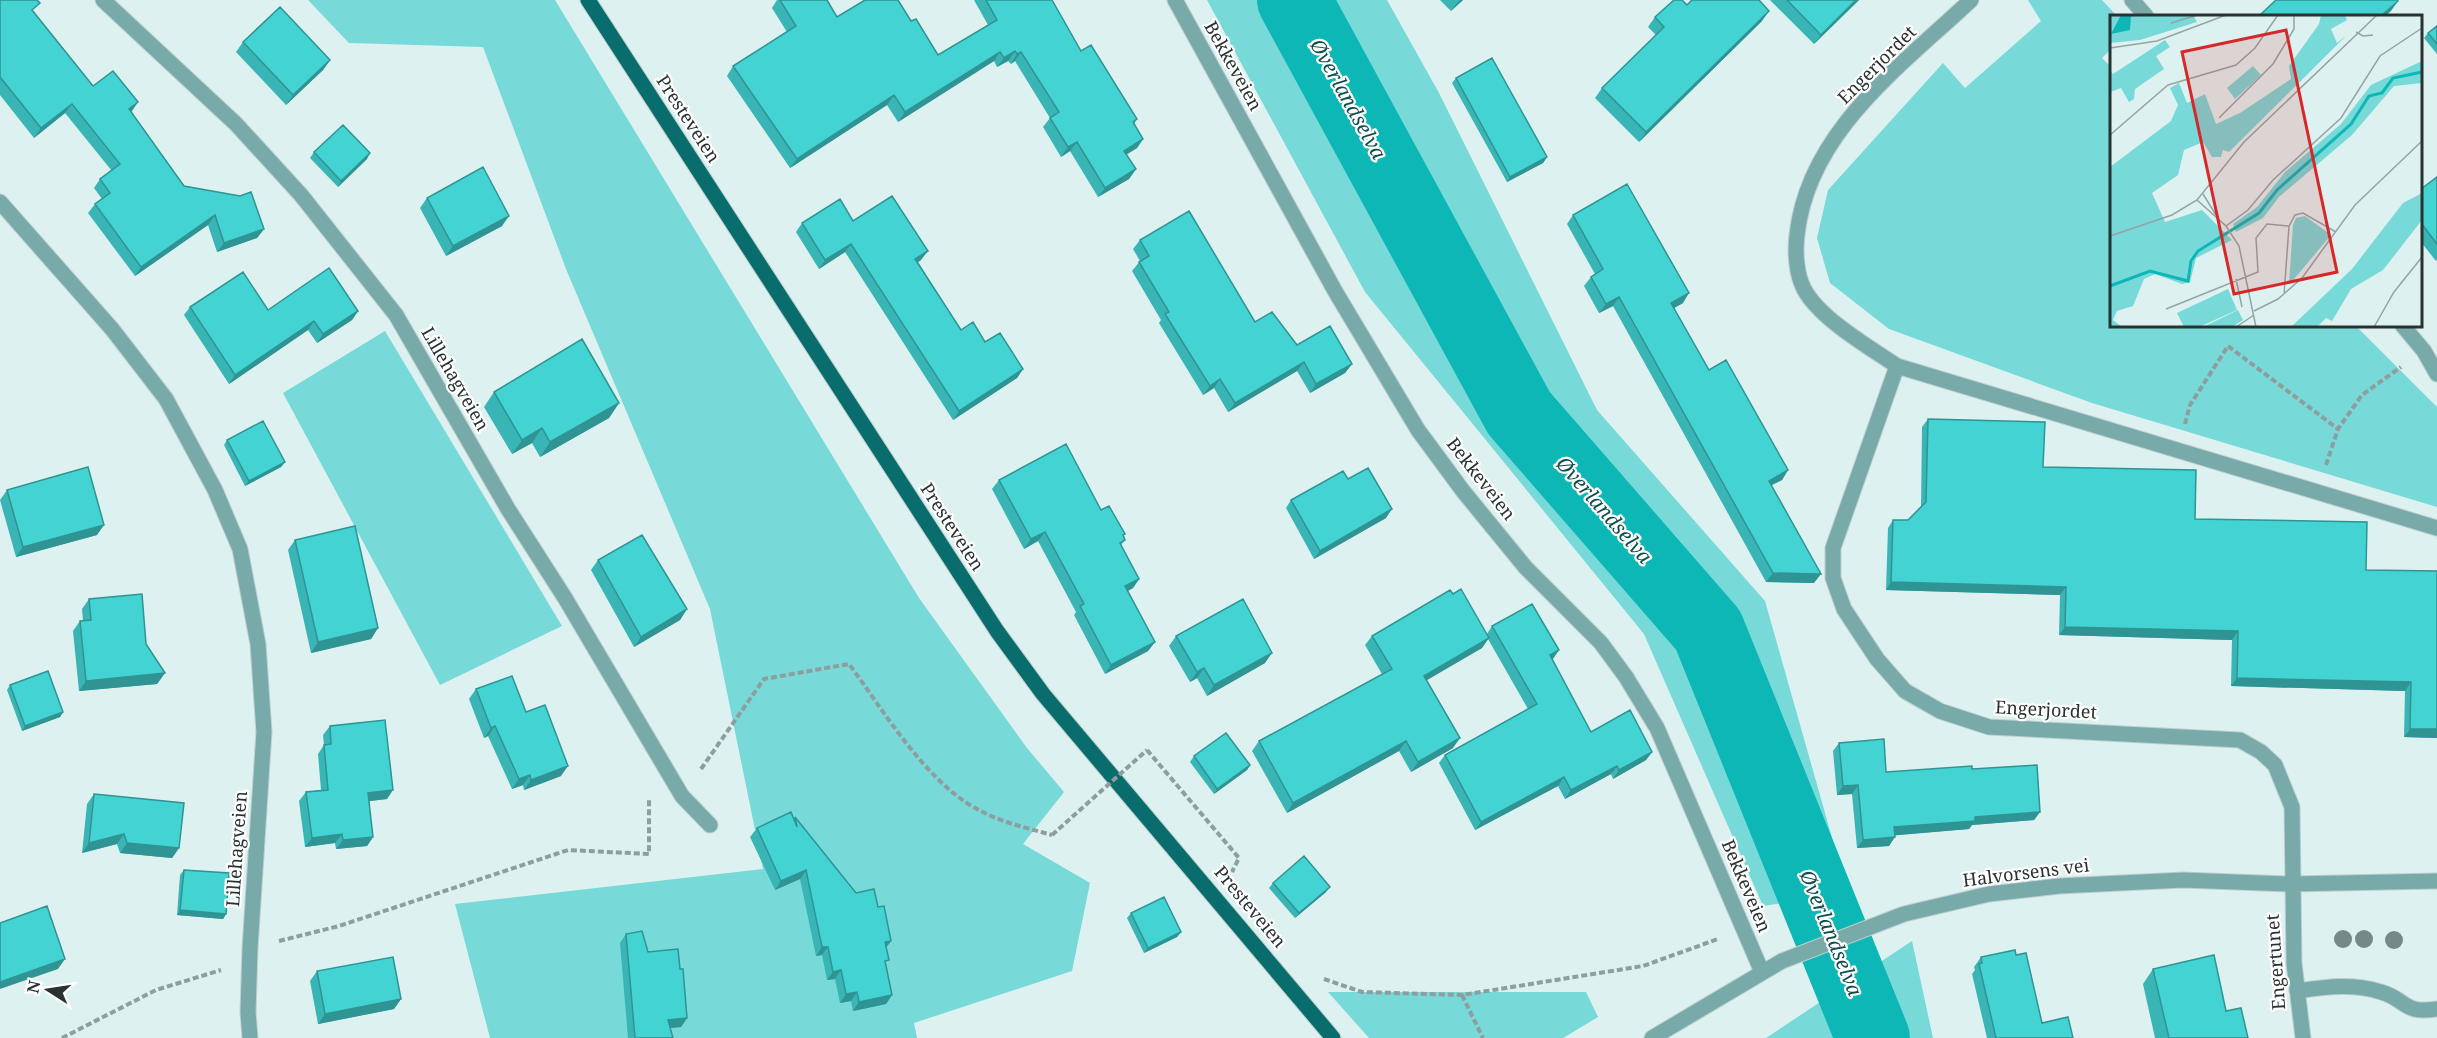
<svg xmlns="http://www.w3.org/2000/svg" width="2437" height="1038" viewBox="0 0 2437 1038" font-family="'Noto Serif',serif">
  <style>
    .green { fill: #77d9d8 }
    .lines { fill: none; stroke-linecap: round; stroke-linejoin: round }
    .river { stroke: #0cb7b6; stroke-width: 74 }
    .minor-casing { stroke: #bdcece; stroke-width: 17 }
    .major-casing { stroke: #bdcece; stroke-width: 17 }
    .path { stroke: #8e9d9d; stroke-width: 4; stroke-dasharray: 6 3; stroke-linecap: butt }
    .minor { stroke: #77aaa9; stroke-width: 15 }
    .major { stroke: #096d6d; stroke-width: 15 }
    .path-bridge { stroke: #8e9d9d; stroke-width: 4; stroke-dasharray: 6 3; stroke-linecap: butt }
    .tree { fill: #738a89 }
    .wall { fill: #3ab5b5 }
    .shaded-wall { fill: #2f9493 }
    .building { fill: #43d3d2; stroke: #2f9493; stroke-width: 1.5 }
    .labels { text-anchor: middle; stroke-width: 4.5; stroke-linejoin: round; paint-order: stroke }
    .street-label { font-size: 18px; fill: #293131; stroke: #fff }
    .water-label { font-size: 20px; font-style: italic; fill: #0e4d4c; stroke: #fff }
    .inset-river { fill: none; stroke: #0cb7b6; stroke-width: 3 }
    .inset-road { fill: none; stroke: #95a4a4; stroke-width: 1.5 }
    .view { fill: #d62828; fill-opacity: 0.15; stroke: #d62828; stroke-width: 3 }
    .inset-edge { fill: none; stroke: #293131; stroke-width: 3 }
  </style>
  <rect width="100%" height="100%" fill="#ddf1f1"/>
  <path class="green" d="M308,0H555L919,598L1027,748L1064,792L1023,844L1090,883L1072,971L914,1023L917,1038H490L455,904L763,869L710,609L566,269L483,47L349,43Z
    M1207,0H1387L1439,93L1597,410L1765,601L1848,894L1763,906L1644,634L1365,292Z
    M2028,0H2102L2117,16H2112L2111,49L2102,58L2112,68V326H2356L2437,407V507L2092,403L1889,329L1830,283L1817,238L1828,190L1943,63L1965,88L2041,21Z
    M385,331L562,626L440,685L283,393Z
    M1912,941L1933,1038H1766Z
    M1328,992H1586L1598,1017L1563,1038H1369Z"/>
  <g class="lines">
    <path class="river" d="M1294,0L1519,413L1708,630L1873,1038"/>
    <defs>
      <path id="minor" d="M103,0L236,124L301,195L396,315L508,509L565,598L682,796L710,825
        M1175,0L1335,291L1418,430L1463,491L1526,568L1601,643L1626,677L1657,728L1762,972
        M1971,0C1901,66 1808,132 1797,235C1795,251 1796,274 1804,289C1820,319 1869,347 1897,366L1833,548V578L1844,609L1877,659L1905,691L1940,711L1989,727L2240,740L2261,752L2275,765L2292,807L2294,963L2303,1038
        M2132,0L2146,16
        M0,202L112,329L166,399L215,490L240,549L258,644L264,732L250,948L248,1012L250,1038
        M2403,326L2424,351L2437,374
        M1897,366L2437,528
        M2297,991C2326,987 2352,983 2381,992C2408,1000 2402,1014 2437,1009
        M1652,1038L1782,961L1904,914L1989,894L2059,886L2183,880L2291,884L2437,881"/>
      <path id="major" d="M588,0L997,631L1043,694L1333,1038"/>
    </defs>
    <use href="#minor" class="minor-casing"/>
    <use href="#major" class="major-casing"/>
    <path class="path" d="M2185,424L2190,405L2228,346L2338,429
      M2326,465L2338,429L2362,395L2401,367
      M1147,750L1239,858L1232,872
      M701,769L764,679L849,664C884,711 925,781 977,809C1000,822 1027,828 1052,835
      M279,941L339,926L568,850L649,854V799
      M1324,979L1362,992L1462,995L1643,966L1718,939
      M1462,995L1483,1038
      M62,1038L156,990L221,970"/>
    <use href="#minor" class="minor"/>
    <use href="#major" class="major"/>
    <path class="path-bridge" d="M1052,835L1147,750"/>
  </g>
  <g class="tree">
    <circle cx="2343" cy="939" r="9"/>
    <circle cx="2364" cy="939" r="9"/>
    <circle cx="2394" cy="940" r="9"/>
  </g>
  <path class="wall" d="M0,0L34,12L93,86L132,111L131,112L184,186L264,229L257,238L217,252L208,225L135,276L88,213L95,204L102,199L94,188L100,179L112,171L65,113L34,138L0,95Z
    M777,0H827L837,17L911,21L938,55L988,25L974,0H1052L1081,51L1137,119L1134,124L1143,139L1137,148L1126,155L1136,169L1129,179L1098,197L1070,151L1061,157L1043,127L1050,118L1015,61L1011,64L1008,61L997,67L994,61L898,122L887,105L790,168L727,76L733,66L787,32L772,8Z
    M1440,0H1463L1451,11Z
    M1770,0H1859L1814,44Z
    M1655,17L1762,21L1639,142L1595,98L1602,88L1656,35L1648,27Z
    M2437,26V54L2424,38L2428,33Z
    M243,42L330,60L323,70L286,105L236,52Z
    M1456,78L1547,157L1543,163L1507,182L1452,83Z
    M314,152L367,159L338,187L310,158Z
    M2437,177V260L2436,261L2421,242V189Z
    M427,198L502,226L446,256L420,208Z
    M1573,215L1683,303L1674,308L1709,370L1788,470L1782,480L1771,485L1814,583L1766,582L1613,306L1599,313L1584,286L1591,277L1595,274L1567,224Z
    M853,221L921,260L918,262L961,330L985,342L1023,369L1017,378L953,420L845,252L819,269L796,232L802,223Z
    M1140,240L1255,322L1297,345L1352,364L1345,373L1310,393L1297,371L1228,412L1214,388L1203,395L1159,323L1161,320L1132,271L1140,261L1133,249Z
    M190,307L268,310L358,311L352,320L317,343L308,330L229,384L184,315Z
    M494,392L619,403L609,418L540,457L532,443L512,454L484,407Z
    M1928,419L2043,467L2195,519L2366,570L2437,571V738L2404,737L2405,691L2231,686L2232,640L2059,635L2060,595L1886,590L1888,528L1893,520H1908L1921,508L1922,427Z
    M227,440L285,462L281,467L245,486L224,445Z
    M1348,479L1386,518L1314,559L1286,508L1291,500Z
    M999,480L1101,510L1124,536L1125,540L1121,545L1139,579L1133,588L1128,591L1155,642L1148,651L1105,674L1074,615L1076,612L1038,541L1024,549L992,489Z
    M7,490L97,535L16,557L0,500Z
    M295,540L378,628L371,639L311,653L288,550Z
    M598,560L687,609L680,620L634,647L591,570Z
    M89,599L146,644L165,673L157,684L79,691L73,631L80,621H83L82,609Z
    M1492,626L1559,650L1552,659L1591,732L1652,752L1646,760L1613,779L1611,774L1565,799L1558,786L1475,830L1439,763L1445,755L1528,709L1488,639L1482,648L1426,680L1453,748L1411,772L1399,751L1287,813L1252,751L1259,741L1382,674L1365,645L1372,636L1487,634Z
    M1176,636L1265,663L1207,696L1197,678L1190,682L1169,646Z
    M10,685L63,712L60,717L22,731L7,690Z
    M476,689L526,712L561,776L524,790L523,785L512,789L488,736L484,738L469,699Z
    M330,726L387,799L369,801L373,837L367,846L336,849L335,843L305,847L299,801L306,792L321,790L318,754L324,745L323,735Z
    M1839,743L1886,772L1972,769L2040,812L2034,820L1972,825L1969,829L1895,835L1889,846L1857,848L1852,794L1837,795L1833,751Z
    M1194,756L1250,765L1247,770L1214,794L1190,762Z
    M94,794L179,848L172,858L120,853L117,844L82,853L87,804Z
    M795,817L856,893L878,907L891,941L886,948V964L892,995L886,1004L853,1011L851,1001L840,1003L835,979L827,980L822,955L816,956L800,879L775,890L750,837L757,828L794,819Z
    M184,870L226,914L223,919L177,915L180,875Z
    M1273,883L1326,892L1295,918L1269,888Z
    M1131,913L1181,932L1177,937L1144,953L1127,918Z
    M626,934L648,952L680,969L687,1018L681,1027L670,1028L673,1038H628L620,943Z
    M2016,955L2042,1023L2073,1038H1987L1972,974L1975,970L1974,967L1981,957Z
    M2153,969L2226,1011L2248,1038H2155L2143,984Z
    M317,971L401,999L394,1009L318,1024L310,981Z"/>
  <path class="shaded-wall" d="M1460,0H1463L1451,11L1457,3Z
    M1856,0H1859L1814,44L1821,35Z
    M2398,1L2391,11L2385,16H2381Z
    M1769,11L1762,21L1639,142L1646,132Z
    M1015,51L1008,61L997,67L1004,58Z
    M1000,52L994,61L898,122L905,112Z
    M1021,52L1015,61L1011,64L1017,54Z
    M330,60L323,70L286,105L293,95Z
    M894,95L887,105L790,168L797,159Z
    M138,102L132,111L123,119L129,109Z
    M72,104L65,113L34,138L41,128Z
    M1143,139L1137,148L1117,160L1124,151Z
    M1077,142L1070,151L1061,157L1068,147Z
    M370,153L367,159L338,187L341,181Z
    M1547,157L1543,163L1507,182L1510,177Z
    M1136,169L1129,179L1098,197L1105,188Z
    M215,215L208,225L135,276L141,267Z
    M509,216L502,226L446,256L453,246Z
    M264,229L257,238L217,252L224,243Z
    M851,244L845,252L819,269L825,260Z
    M928,251L921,260L909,268L915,259Z
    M1689,293L1683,303L1665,313L1671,303Z
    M1619,297L1613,306L1599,313L1606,304Z
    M358,311L352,320L317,343L323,334Z
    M314,321L308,330L229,384L235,375Z
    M1304,362L1297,371L1228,412L1235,403Z
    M1352,364L1345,373L1310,393L1316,384Z
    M1023,369L1017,378L953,420L959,411Z
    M1220,379L1214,388L1203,395L1210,386Z
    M619,403L609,418L540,457L550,442Z
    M542,428L532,443L512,454L522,440Z
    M285,462L281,467L245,486L249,481Z
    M1788,470L1782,480L1762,490L1769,481Z
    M1392,509L1386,518L1314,559L1320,551Z
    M104,525L97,535L16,557L23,547Z
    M1045,532L1038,541L1024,549L1031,539Z
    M1773,573L1821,574L1814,583L1766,582Z
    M1139,579L1133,588L1119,595L1125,586Z
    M1891,582L2066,587L2060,595L1886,590Z
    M687,609L680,620L634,647L641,637Z
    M2065,627L2238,631L2232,640L2059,635Z
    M378,628L371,639L311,653L318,642Z
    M1489,638L1482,648L1417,686L1424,676Z
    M1155,642L1148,651L1105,674L1111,665Z
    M1559,650L1553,659L1543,664L1550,655Z
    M1272,653L1265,663L1207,696L1214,685Z
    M1204,668L1197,678L1190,682L1197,672Z
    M165,673L157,684L79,691L86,681Z
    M2237,678L2411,682L2405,691L2231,686Z
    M63,712L60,717L22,731L25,726Z
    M495,726L488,736L484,738L491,728Z
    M2410,729H2437V738L2404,737Z
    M1460,738L1453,748L1411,772L1418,762Z
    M1406,741L1399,751L1287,813L1293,803Z
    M1652,752L1646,760L1613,779L1619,770Z
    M1250,765L1247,770L1214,794L1217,789Z
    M568,766L561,776L524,790L531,780Z
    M1617,766L1611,774L1565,799L1571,790Z
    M530,775L523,785L512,789L519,779Z
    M1564,777L1558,786L1475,830L1481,822Z
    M1858,785L1852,794L1837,795L1843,786Z
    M393,790L387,799L362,802L368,793Z
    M2040,812L2034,820L1972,825L1969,829L1888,836L1894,827L1975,817Z
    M124,834L117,844L82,853L89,843Z
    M342,834L335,843L305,847L312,838Z
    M373,837L367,846L336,849L343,840Z
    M1895,837L1889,846L1857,848L1863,840Z
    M127,843L179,848L172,858L120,853Z
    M806,870L800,879L775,890L781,881Z
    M1330,887L1326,892L1295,918L1299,913Z
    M180,910L226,914L223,919L177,915Z
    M1181,932L1177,937L1144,953L1148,948Z
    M891,941L884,950L885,942Z
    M822,947H828L822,955L816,956Z
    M65,959L58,969L0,989V982Z
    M841,970L835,979L827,980L833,972Z
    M857,992L851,1001L840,1003L846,994Z
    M892,995L886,1004L853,1011L859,1002Z
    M401,999L394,1009L318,1024L325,1014Z
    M687,1018L681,1027L661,1029L668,1020Z"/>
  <path class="building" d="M0,0H37L40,3L32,10L93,86L113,71L138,102L129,109L184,186L240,196L251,192L264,229L224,243L215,215L141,267L95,204L110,193L100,179L120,164L72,104L41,128L0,77Z
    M780,0H827L837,17L865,0H898L911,21L916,19L938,55L997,20L986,0H1052L1081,51L1091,45L1137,119L1133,122L1143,139L1124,151L1136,169L1105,188L1077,142L1068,147L1050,118L1059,112L1021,52L1017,54L1015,51L1004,58L1000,52L905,112L894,95L797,159L733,66L796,26Z
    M1674,0H1682L1687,5L1692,0H1759L1769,11L1646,132L1602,88L1664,27L1655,17Z
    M1787,0H1856L1821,35Z
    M2276,0H2397L2398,1L2381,16H2369L2368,15L2367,16H2259Z
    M280,7L330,60L293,95L243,42Z
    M2437,26V44L2428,33Z
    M1492,58L1547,157L1510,177L1456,78Z
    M343,125L370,153L341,181L314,152Z
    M483,167L509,216L453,246L427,198Z
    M2437,177V244L2421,223V189Z
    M1627,184L1689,293L1671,303L1709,370L1726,360L1788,470L1769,481L1821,574L1773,573L1619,297L1606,304L1591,277L1603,269L1573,215Z
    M892,196L928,251L915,259L961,330L973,322L985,342L1000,333L1023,369L959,411L851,244L825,260L802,223L840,199L853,221Z
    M1189,211L1255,322L1272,312L1297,345L1330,326L1352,364L1316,384L1304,362L1235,403L1220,379L1210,386L1165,314L1169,312L1139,262L1149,256L1140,240Z
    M329,268L358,311L323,334L314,321L235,375L190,307L243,272L268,310Z
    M582,339L619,403L550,442L542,428L522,440L494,392Z
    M1928,419L2045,422L2043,467L2196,470L2195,519L2367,522L2366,570L2437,571V729H2410L2411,682L2237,678L2238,631L2065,627L2066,587L1891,582L1893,520H1908L1926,502Z
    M263,421L285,462L249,481L227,440Z
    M1066,444L1101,510L1109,506L1125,534L1123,535L1125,540L1120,543L1139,579L1125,586L1155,642L1111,665L1080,606L1084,604L1045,532L1031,539L999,480Z
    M88,467L104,525L23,547L7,490Z
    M1368,468L1392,509L1320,551L1291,500L1343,471L1348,479Z
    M355,526L378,628L318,642L295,540Z
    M642,535L687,609L641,637L598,560Z
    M1461,589L1489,638L1424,676L1460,738L1418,762L1406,741L1293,803L1259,741L1392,669L1372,636L1450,590L1453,594Z
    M142,594L146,644L165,673L86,681L80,621L91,620L89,599Z
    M1243,599L1272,653L1214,685L1204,668L1197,672L1176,636Z
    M1532,604L1559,650L1550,655L1591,732L1630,710L1652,752L1619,770L1617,766L1571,790L1564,777L1481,822L1445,755L1537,704L1492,626Z
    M48,671L63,712L25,726L10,685Z
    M512,676L526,712L545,705L568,766L531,780L530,775L519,779L495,726L491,728L476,689Z
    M385,720L393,790L368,793L373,837L343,840L342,834L312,838L306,792L328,790L324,745L331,744L330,726Z
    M1226,733L1250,765L1217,789L1194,756Z
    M1884,739L1886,772L1972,766V769L2037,765L2040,812L1975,817V821L1894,827L1895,837L1863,840L1858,785L1843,786L1839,743Z
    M94,794L184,803L179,848L127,843L124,834L89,843Z
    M791,812L797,827L795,817L856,893L874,889L878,907L884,906L891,941L885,942L889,960L885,961L892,995L859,1002L857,992L846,994L841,970L833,972L828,947H822L806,870L781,881L757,828Z
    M1304,856L1330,887L1299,913L1273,883Z
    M184,870L229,873L226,914L180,910Z
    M1164,897L1181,932L1148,948L1131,913Z
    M47,906L65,959L0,982V923Z
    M642,931L648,952L678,949L680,969H683L687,1018L668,1020L673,1038H635L626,934Z
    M2015,950L2016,955L2026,953L2042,1023L2068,1017L2073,1038H1996L1979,964L1982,963L1981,957Z
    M2214,955L2226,1011L2241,1008L2248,1038H2169L2153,969Z
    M393,957L401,999L325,1014L317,971Z"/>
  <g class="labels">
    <g class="street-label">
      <text transform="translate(1877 65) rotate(-45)" y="6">Engerjordet</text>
      <text transform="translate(1233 66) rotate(61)" y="6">Bekkeveien</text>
      <text transform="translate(688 119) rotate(57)" y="6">Presteveien</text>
      <text transform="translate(455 379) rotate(60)" y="6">Lillehagveien</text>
      <text transform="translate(1481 479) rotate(52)" y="6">Bekkeveien</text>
      <text transform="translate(952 527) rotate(57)" y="6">Presteveien</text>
      <text transform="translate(2046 710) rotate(3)" y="6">Engerjordet</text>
      <text transform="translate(237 849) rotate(-86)" y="6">Lillehagveien</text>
      <text transform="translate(2026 873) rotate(-7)" y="6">Halvorsens vei</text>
      <text transform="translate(1746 886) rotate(67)" y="6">Bekkeveien</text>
      <text transform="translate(1250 907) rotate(50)" y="6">Presteveien</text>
      <text transform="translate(2276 962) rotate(-94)" y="6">Engertunet</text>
    </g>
    <g class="water-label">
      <text transform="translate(1348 99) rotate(61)" y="7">Øverlandselva</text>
      <text transform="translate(1604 510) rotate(49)" y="7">Øverlandselva</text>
      <text transform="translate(1831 933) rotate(68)" y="7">Øverlandselva</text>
    </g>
  </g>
  <g transform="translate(2110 15)">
    <rect width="312" height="312" fill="#ddf1f1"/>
    <path d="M0,0H83L87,7L30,25L0,28ZM211,0H235L237,5L221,14L227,28L237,20L119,137L113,135L111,142H102L93,127L74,135L68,160L42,178L55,207L92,195L122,225L86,243L80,267L72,269L45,259L34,264L23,291L7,296L3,305L12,312H0V152L61,106L68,90L60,73L69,68L77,88L95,79L106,109L130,98L181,64L179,51L209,9ZM55,25L60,32L46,41L54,54L25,74L24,84L19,87L11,73L0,77V56L3,59ZM312,46V68L284,71L242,120L169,182L153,203L126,217L123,209L147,192L175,157L231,109L261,70ZM143,51L151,60L125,84L117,73ZM312,178V205L273,255L241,274L222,306L216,303L207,312H181L242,254L293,188ZM195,201L221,220L179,270L183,210L186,203ZM118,274L127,295L89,312H74L67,298ZM128,295L133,305L122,312H93Z" fill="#77d9d8"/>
    <path d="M11,0H21L20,15L1,19Z" fill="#0cb7b6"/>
    <path class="inset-river" d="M0,271L40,256L78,266L81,246L88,236L149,198L167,175L241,109L259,81L272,78L283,63L312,57"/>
    <path class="inset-road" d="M61,8L88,0M246,17L253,21L263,20M0,33L47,26L116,0M109,103L163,49L184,14V0M0,120L58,70L126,50L145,33L168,0M93,179L106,200M87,185L116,211L129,231L146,312M116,211L138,195L163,165L231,103L270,41L312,13M0,221L62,200L87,185L134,127L267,0M126,264L132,292M174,280L179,211M56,294L148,257L146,223L157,209L179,211L185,200L193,198L226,217M144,296L168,284L192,263L245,190L312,126M126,312L144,300M264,312L284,277L312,242"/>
    <path class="view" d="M176,15L227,257L124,279L72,37Z"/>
    <rect width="312" height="312" class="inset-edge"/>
  </g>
  <g transform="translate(48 990) rotate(282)" stroke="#ffffff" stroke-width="4.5" paint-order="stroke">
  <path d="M0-4.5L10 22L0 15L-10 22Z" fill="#293131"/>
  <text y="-9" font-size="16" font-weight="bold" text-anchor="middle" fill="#293131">N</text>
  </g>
</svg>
